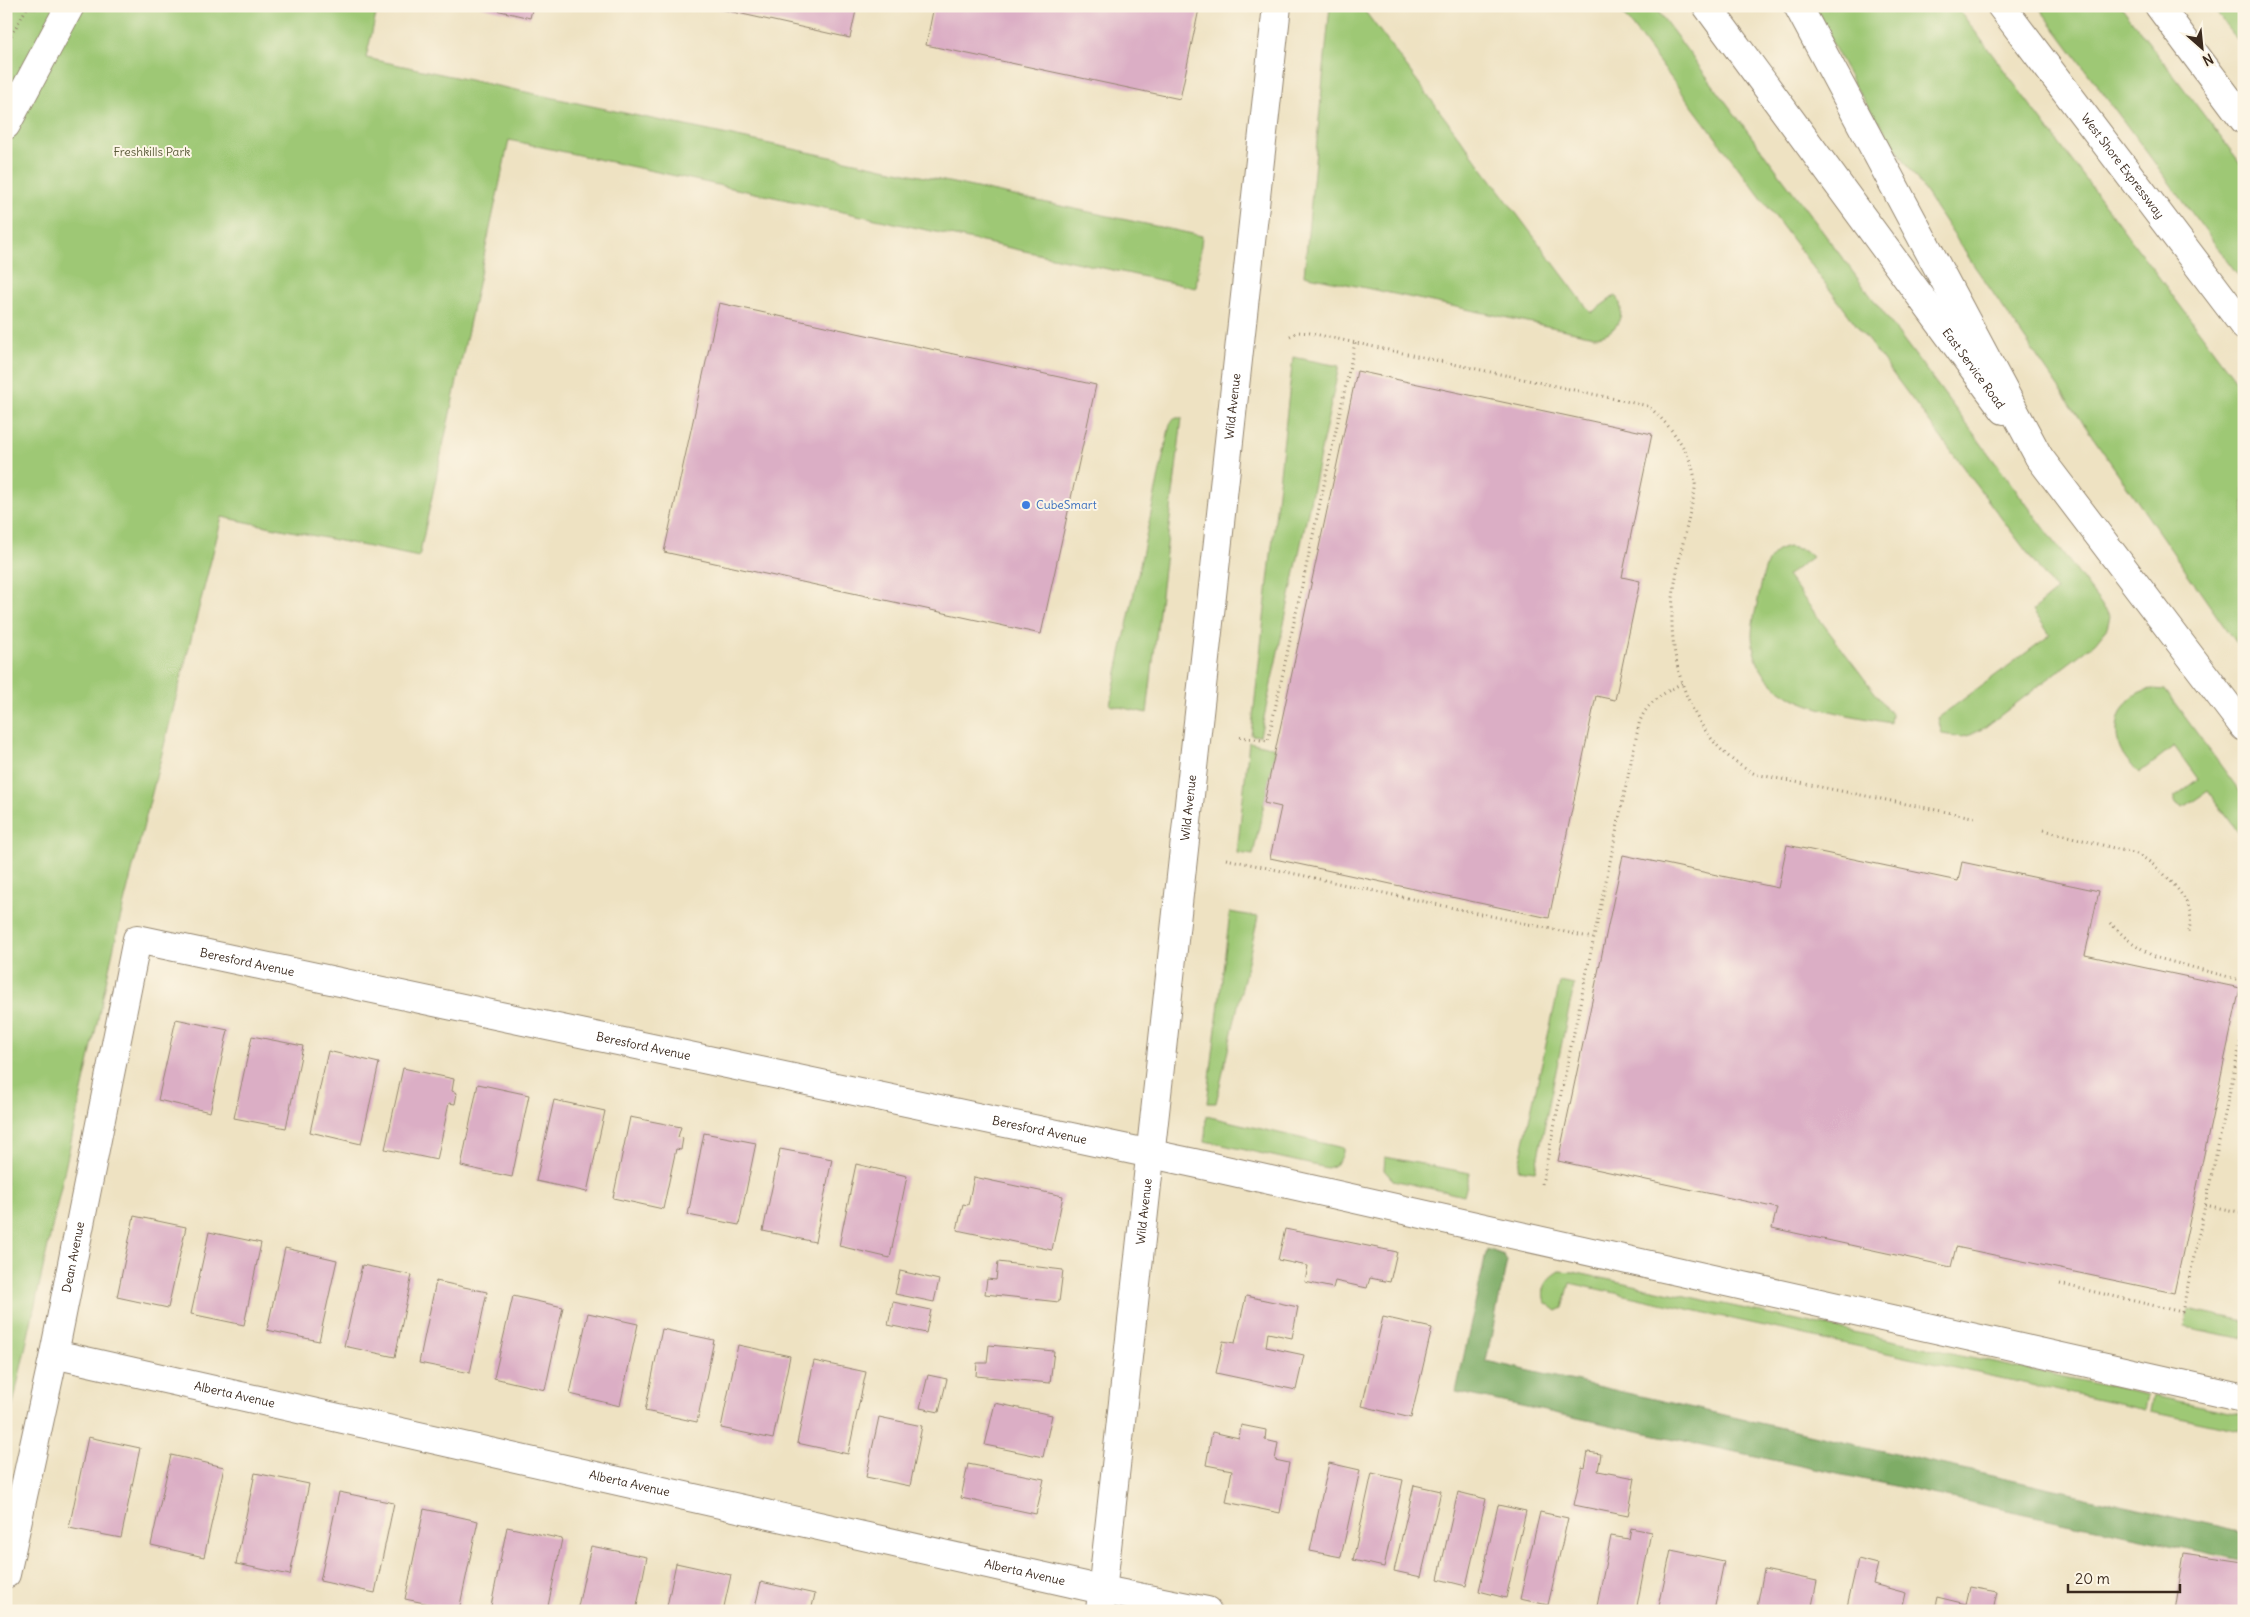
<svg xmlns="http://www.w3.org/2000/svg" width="2250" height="1617" viewBox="0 0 2250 1617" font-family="Delius,sans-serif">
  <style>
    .green { fill: #9ec874; stroke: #6c7949 }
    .forest { fill: #7eac66; stroke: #5c6b42 }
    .building { fill: #dbaec5 }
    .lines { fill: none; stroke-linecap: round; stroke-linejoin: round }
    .minor-casing { stroke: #948670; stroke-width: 30 }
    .major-casing { stroke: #948670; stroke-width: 30 }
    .highway-casing { stroke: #948670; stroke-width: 30 }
    .path { stroke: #948670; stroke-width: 3; stroke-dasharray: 1 4; stroke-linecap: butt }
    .minor { stroke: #fff; stroke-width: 28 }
    .major { stroke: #fff; stroke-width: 28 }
    .highway { stroke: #fff; stroke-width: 28 }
    .shop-dot { fill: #3f7fe0; stroke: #fcf5e5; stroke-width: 2 }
    .labels { text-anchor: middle; stroke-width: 4; stroke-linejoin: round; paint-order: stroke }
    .park-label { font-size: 12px; fill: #595938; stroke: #fcf5e5 }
    .street-label { font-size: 12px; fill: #3b2a1e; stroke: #fcf5e5 }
    .shop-label { font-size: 12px; fill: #366cbe; stroke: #fcf5e5; text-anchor: start }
  </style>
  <rect width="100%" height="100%" fill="#fcf5e5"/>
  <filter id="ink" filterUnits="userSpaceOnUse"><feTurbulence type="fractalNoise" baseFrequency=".02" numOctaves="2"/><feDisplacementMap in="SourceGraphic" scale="10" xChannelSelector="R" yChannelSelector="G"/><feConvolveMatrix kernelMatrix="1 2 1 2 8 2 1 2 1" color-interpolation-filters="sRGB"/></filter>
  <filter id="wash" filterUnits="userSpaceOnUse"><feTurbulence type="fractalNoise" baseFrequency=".0096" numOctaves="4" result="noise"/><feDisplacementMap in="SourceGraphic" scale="20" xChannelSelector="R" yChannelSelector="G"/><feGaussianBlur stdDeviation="1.12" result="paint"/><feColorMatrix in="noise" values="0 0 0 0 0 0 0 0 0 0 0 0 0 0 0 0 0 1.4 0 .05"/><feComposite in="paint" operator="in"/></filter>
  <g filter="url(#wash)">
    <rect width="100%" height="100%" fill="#eee2c2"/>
    <path class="green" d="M6,6H378L366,58L1202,236L1196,288L509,140L419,557L222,517L120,919L6,1436Z
      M1330,6H1361L1591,313L1616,295C1628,313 1617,336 1594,336L1304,275Z
      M1617,6H1654L2110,616L2107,628L2095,643L1984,728L1970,735L1962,737L1942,734L1938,718L2050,635L2033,610L2056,591Z
      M1813,6H1956L2244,391V655L1975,267L1853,83Z
      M2038,6H2121L2244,168V283Z
      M2211,6H2244V48Z
      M1293,357L1339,366L1260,736L1251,735Z
      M1174,418H1182L1147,713L1110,705L1170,424Z
      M1788,547L1804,550L1812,557L1787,576L1891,714L1890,723C1837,712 1755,707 1752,636C1752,621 1757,605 1760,591C1764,571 1766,552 1788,547Z
      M2153,689L2165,690L2244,797V840L2208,791L2183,808L2174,802V797L2198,779L2174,746L2139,773C2132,766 2124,758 2120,748C2110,724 2125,690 2153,689Z
      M1249,742L1276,748L1253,855L1237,853Z
      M1230,912L1258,917L1216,1103H1207Z
      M1560,982L1574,985L1535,1171L1518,1169Z
      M1206,1116L1343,1148C1344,1157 1337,1166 1327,1168L1205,1141Z
      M1385,1157L1470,1173L1464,1196L1393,1180L1384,1170Z
      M1560,1271L1573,1272L2148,1395L2145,1410L1570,1283L1563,1308L1557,1311L1545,1302C1540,1288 1548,1278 1560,1271Z
      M2188,1309L2244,1321V1339L2185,1327Z
      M2154,1396L2244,1415V1431L2151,1411Z"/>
    <path class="forest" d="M1487,1249L1504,1255L1507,1261L1486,1361L2240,1532L2244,1533V1561L1456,1392Z"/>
    <g id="blocks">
      <path class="building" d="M479,6H533L530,18Z
        M706,6H857L850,38Z
        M934,6H1186L1199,9L1180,99L926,45Z
        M719,303L1096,385L1041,634L664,552Z
        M1357,371L1652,434L1622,577L1640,581L1615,700L1596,696L1549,918L1270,858L1281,807L1264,803Z
        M1787,845L1958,881L1962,862L2099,891L2085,955L2240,988L2174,1293L1956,1247L1951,1267L1772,1228L1777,1208L1558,1161L1623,855L1778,888Z
        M176,1019L228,1030L210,1112L158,1100Z
        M252,1036L303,1046L286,1128L234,1118Z
        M328,1051L379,1063L361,1144L310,1132Z
        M403,1068L454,1079L452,1091L457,1093L455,1104L449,1103L437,1160L385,1149Z
        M478,1084L529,1095L512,1177L461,1166Z
        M554,1100L605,1111L587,1192L536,1181Z
        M630,1117L681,1127L678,1137L683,1138L681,1150L676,1149L663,1209L613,1198Z
        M704,1133L756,1143L739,1225L688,1215Z
        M780,1149L832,1159L815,1242L763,1231Z
        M856,1164L907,1176L890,1258L839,1246Z
        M974,1177L1063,1196L1052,1250L957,1230L963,1204L968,1205Z
        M134,1216L186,1227L168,1308L117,1297Z
        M1285,1229L1397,1252L1390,1282L1370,1278L1367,1288L1335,1281L1333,1288L1305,1282L1308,1266L1278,1260Z
        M209,1232L261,1243L244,1325L191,1314Z
        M285,1248L337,1260L319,1341L267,1330Z
        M998,1262L1063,1270L1059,1302L985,1294L987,1279L996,1280Z
        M362,1265L412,1275L395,1357L344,1346Z
        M900,1271L939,1280L934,1302L895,1294Z
        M436,1281L487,1292L470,1373L419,1363Z
        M513,1296L563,1307L545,1390L494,1378Z
        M1246,1296L1298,1307L1292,1338L1268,1333L1266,1347L1304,1355L1296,1390L1216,1373L1223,1341L1235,1343Z
        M893,1302L931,1310L926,1333L888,1325Z
        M588,1313L638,1324L620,1406L570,1394Z
        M1383,1317L1432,1328L1411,1418L1362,1406Z
        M662,1329L714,1340L697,1422L645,1411Z
        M738,1345L790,1356L773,1439L721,1428Z
        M989,1345L1054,1351L1050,1383L976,1376L977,1363H987Z
        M814,1361L866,1372L848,1454L797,1443Z
        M928,1375L947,1379L939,1412L920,1408Z
        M995,1403L1052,1415L1043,1457L985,1445Z
        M879,1417L922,1426L910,1486L866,1477Z
        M1241,1425L1266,1430L1265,1440L1278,1443L1275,1460L1289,1463L1280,1513L1226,1502L1232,1470L1206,1465L1212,1432L1239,1438Z
        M88,1437L140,1448L121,1538L69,1528Z
        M1588,1452L1601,1454L1598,1471L1635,1478L1628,1516L1574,1505L1582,1467L1585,1468Z
        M171,1455L224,1467L204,1557L151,1545Z
        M1329,1463L1360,1470L1341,1557L1310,1551Z
        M968,1464L1044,1479L1036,1514L961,1498Z
        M255,1473L309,1484L290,1575L236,1564Z
        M1372,1473L1403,1480L1384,1567L1353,1560Z
        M1414,1485L1441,1491L1421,1577L1394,1571Z
        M339,1492L394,1503L375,1593L320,1581Z
        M1458,1492L1486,1499L1466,1586L1438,1579Z
        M1498,1505L1526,1511L1506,1598L1479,1591Z
        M424,1509L478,1521L459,1610L405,1599Z
        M1540,1512L1568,1518L1548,1605L1520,1599Z
        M507,1527L562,1539L547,1611H490Z
        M1631,1528L1651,1532L1636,1611H1596L1611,1536L1629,1539Z
        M591,1546L647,1557L636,1611H577Z
        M1671,1550L1724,1561L1714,1611H1658Z
        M2184,1553L2244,1562V1611H2175Z
        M1858,1559L1878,1564L1873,1584L1906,1593L1902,1611H1846Z
        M676,1563L731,1575L723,1611H666Z
        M1764,1570L1817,1581L1811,1611H1756Z
        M761,1582L815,1594L811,1611H754Z
        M1970,1587L1997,1592L1993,1611H1934L1937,1597L1966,1604Z
        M2015,1606L2032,1610V1611H2014Z"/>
    </g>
  </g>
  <g filter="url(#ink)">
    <use href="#blocks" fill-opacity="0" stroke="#948670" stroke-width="1"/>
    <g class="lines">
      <defs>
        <g id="minor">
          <path id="s1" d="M1707,6L2004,410"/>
          <path d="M6,125L70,6"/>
          <path id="s2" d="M54,1354L1103,1590L1207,1611"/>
          <path id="s3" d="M6,1574L54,1354L137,939L1194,1163L2244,1398"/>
          <path id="s4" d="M1100,1611L1277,6"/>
        </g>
        <path id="major" d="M2039,457L2244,727"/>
        <g id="highway">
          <path d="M1798,6L2039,457"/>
          <path id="s5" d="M2001,6L2244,326"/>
          <path d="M2159,6L2244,120"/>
        </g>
      </defs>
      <use href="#minor" class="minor-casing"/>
      <use href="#major" class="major-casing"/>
      <use href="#highway" class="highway-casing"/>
      <path class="path" d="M6,44L28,6
        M1290,336L1298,332L1310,333L1648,406C1669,424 1693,453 1695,482C1696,491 1692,503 1690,512C1684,540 1676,569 1673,598C1666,663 1693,744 1755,774L1977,818
        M1240,737L1268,741L1355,343
        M2044,830L2137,854C2155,863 2182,889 2189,908C2192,916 2190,924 2189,932
        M1226,859L1593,938
        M2110,923L2127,939L2154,957L2244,981
        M1542,1184L1639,724C1646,702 1663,694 1682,683
        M2205,1205L2244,1213
        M2060,1284L2182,1312L2244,1026"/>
      <use href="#minor" class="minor"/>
      <use href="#major" class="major"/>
      <use href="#highway" class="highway"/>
    </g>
  </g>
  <circle class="shop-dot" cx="1026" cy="505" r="5"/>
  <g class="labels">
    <g class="park-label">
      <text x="152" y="156">Freshkills Park</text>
    </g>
    <g class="street-label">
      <text dy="4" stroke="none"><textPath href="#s5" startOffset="201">West Shore Expressway</textPath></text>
      <text dy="4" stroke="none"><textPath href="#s1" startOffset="450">East Service Road</textPath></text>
      <text dy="4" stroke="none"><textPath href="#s4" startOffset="1212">Wild Avenue</textPath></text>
      <text dy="4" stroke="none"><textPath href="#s4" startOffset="808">Wild Avenue</textPath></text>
      <text dy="4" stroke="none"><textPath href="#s3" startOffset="761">Beresford Avenue</textPath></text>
      <text dy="4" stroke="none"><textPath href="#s3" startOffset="1166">Beresford Avenue</textPath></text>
      <text dy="4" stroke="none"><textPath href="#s3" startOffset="1571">Beresford Avenue</textPath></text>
      <text dy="4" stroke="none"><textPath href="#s4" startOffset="402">Wild Avenue</textPath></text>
      <text dy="4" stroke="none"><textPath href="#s3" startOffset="324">Dean Avenue</textPath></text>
      <text dy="4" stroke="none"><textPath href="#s2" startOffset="185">Alberta Avenue</textPath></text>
      <text dy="4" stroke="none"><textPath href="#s2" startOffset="590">Alberta Avenue</textPath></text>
      <text dy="4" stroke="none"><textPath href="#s2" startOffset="995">Alberta Avenue</textPath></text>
    </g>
    <g class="shop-label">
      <text x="1036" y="509">CubeSmart</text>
    </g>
  </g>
  <rect width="2250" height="1617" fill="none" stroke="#fcf5e5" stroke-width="25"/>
  <g transform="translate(2202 48) rotate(153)" stroke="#fcf5e5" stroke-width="4" paint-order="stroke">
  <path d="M0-4L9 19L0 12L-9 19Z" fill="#3b2a1e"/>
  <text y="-8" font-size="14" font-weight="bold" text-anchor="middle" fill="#3b2a1e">N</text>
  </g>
  <path d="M2068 1584v8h112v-8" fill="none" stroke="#3b2a1e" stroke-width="2.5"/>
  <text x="2075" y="1584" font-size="15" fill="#3b2a1e" stroke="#fcf5e5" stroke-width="4" paint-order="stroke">20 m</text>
</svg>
